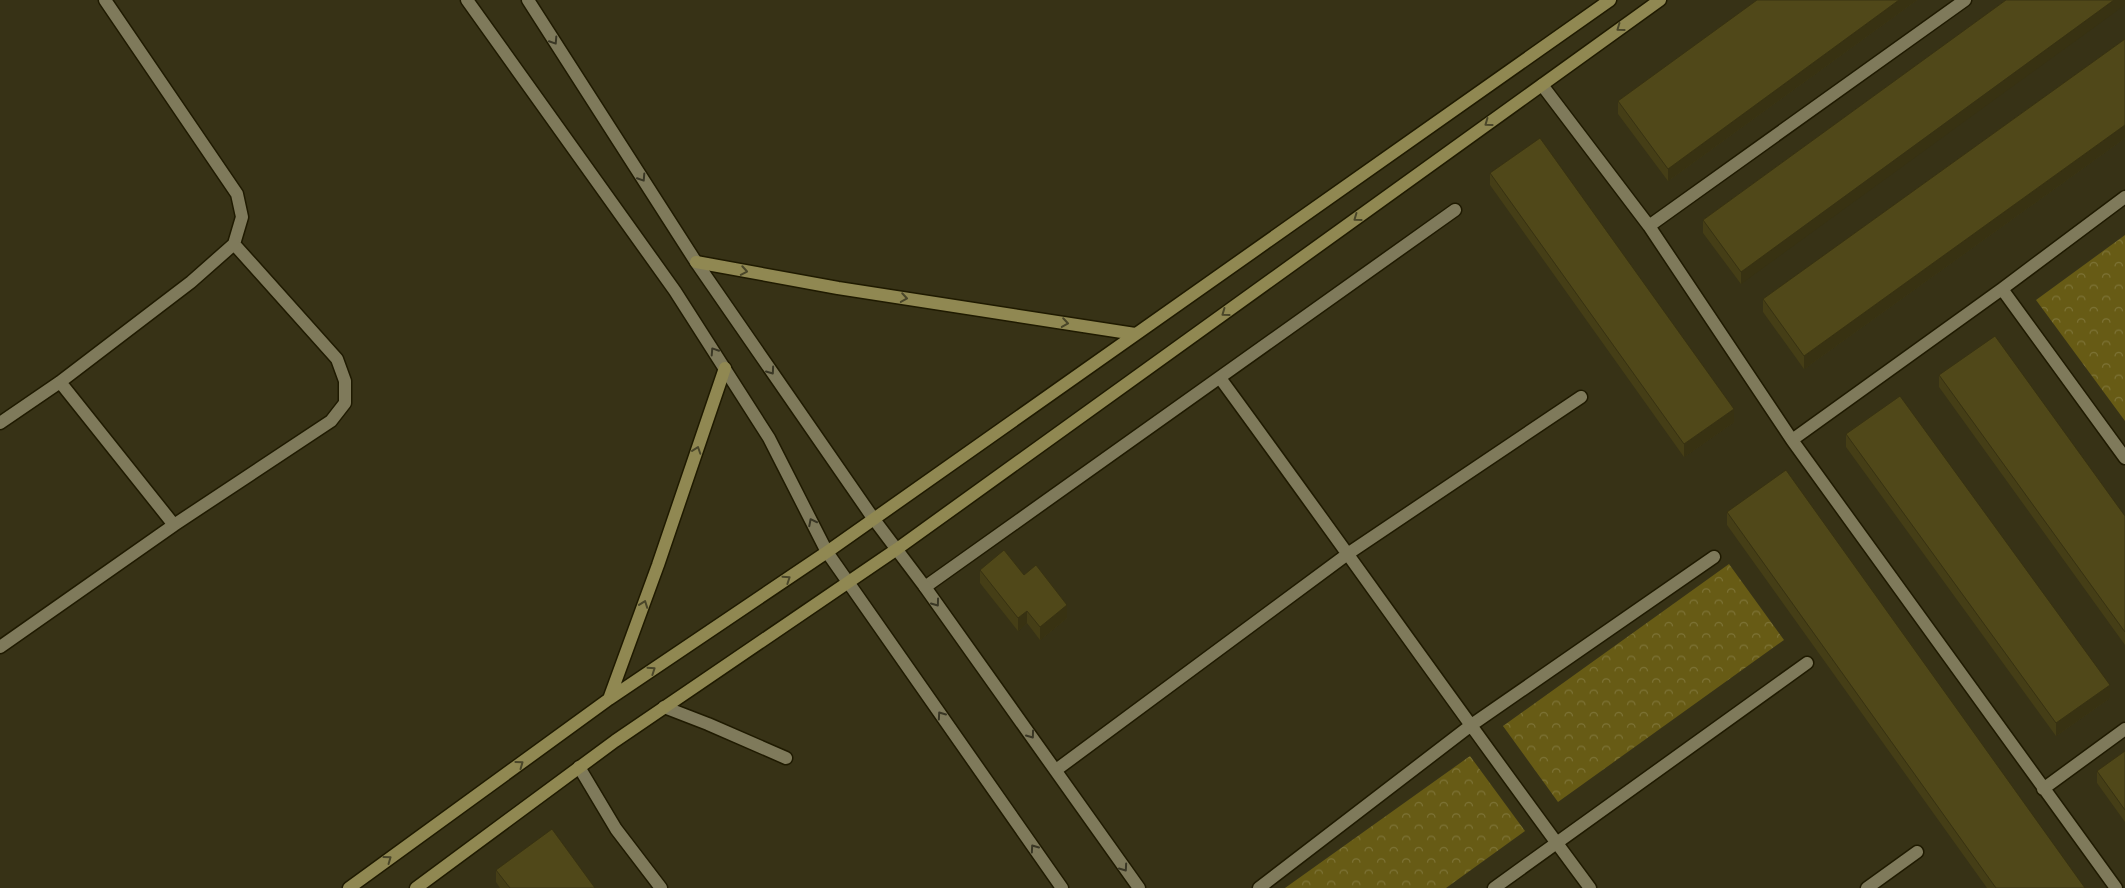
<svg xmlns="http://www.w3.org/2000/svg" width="2125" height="888" viewBox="0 0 2125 888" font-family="'Asap Condensed',sans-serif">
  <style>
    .park { fill: url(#park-crowns) }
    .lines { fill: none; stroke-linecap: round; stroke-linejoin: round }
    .service-casing { stroke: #1f1a00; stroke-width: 15 }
    .minor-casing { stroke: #1f1a00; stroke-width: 15 }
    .tertiary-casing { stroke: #1f1a00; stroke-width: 15 }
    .secondary-casing { stroke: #1f1a00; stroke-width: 15 }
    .service { stroke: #7f7a5b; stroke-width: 12 }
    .minor { stroke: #7f7a5b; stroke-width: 12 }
    .tertiary { stroke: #7f7a5b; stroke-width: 12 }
    .secondary { stroke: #908852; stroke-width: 12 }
    .wall { fill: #453e16 }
    .shaded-wall { fill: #383212 }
    .building { fill: #504819; stroke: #383212 }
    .oneway { stroke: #4a4629 }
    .oneway2 { stroke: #3a3725 }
  </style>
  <defs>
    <pattern id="park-crowns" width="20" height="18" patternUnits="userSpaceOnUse" patternTransform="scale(1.25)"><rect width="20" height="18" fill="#675b15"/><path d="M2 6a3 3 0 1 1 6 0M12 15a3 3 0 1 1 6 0" fill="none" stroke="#7d7336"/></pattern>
  </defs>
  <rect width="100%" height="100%" fill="#373216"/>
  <path class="park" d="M2125,235V421L2036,300Z
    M1729,564L1784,640L1558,802L1503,726Z
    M1470,756L1525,831L1446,888H1285Z"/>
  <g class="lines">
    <defs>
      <path id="service" d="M60,382L174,525
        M0,423L60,382L191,282L234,244L242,217L237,194L105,0
        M0,647L174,525L331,421L345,403V381L337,359L234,244
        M664,707L708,724L786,758"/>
      <path id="minor" d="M1542,85L1649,226L1792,440L2116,888
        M1649,226L1965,0
        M2002,289L2125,458
        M1220,378C1344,547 1465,720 1590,888
        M1792,440L2002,289L2125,197
        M925,587L1455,210
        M579,767L616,829L661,888
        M1056,770L1349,553L1581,397
        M2043,789L2125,729
        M1259,888L1470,726L1714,557
        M1494,888L1807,663
        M1867,888L1917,852"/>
      <path id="tertiary" d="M467,0L675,291L769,438L827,552L1062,888
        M528,0L696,262L873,518L925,587L1139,888"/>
      <path id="secondary" d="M696,262L838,288L1135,334
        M609,699L658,565L725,368
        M349,888L609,699L827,552L1610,0
        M416,888L615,741L897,549L1660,0"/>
    </defs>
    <use href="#service" class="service-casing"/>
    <use href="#minor" class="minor-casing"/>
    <use href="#tertiary" class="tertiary-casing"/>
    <use href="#secondary" class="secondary-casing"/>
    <use href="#service" class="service"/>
    <use href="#minor" class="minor"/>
    <use href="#tertiary" class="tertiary"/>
    <use href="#secondary" class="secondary"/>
  </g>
  <path class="wall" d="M1757,0H1917L1668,181L1618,114V101Z
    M2006,0L1741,284L1703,233V220Z
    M2125,39V138L1804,369L1763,312V299Z
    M1490,173L1734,422L1684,457L1490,185Z
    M1939,375L2125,516V645L1939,387Z
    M1846,434L2110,698L2056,736L1846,447Z
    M1727,512L2085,888H1987L1727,525Z
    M980,570L1024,575L1067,618L1040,640L1027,623L1018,631L980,583Z
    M2125,751V822L2097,783V771Z
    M496,870L595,888H500L496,882Z"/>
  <path class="shaded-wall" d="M1899,0H1917L1668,181V169Z
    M2114,0H2125V5L1741,284V272Z
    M2125,125V138L1804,369V356Z
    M1734,409V422L1684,457V444Z
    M1067,605V618L1040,640V627Z
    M1027,611V623L1018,631V618Z
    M2110,685V698L2056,736V723Z"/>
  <path class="building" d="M1757,0H1899L1668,169L1618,101Z
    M2006,0H2114L1741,272L1703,220Z
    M2125,39V125L1804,356L1763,299Z
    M1540,138L1734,409L1684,444L1490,173Z
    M1995,336L2125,516V632L1939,375Z
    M1900,396L2110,685L2056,723L1846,434Z
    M1786,470L2085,888H1996L1727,512Z
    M1004,550L1024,575L1036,565L1067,605L1040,627L1027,611L1018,618L980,570Z
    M2125,751V810L2097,771Z
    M552,829L595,888H510L496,870Z"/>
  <defs><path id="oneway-chevron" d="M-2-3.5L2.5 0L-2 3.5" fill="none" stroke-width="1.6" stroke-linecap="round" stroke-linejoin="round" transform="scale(1.25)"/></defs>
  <g class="oneway">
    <use href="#oneway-chevron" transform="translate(1620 28) rotate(144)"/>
    <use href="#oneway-chevron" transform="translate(1488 123) rotate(144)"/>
    <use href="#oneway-chevron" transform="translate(1357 218) rotate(144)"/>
    <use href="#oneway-chevron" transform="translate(744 271) rotate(10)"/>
    <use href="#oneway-chevron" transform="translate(904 298) rotate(9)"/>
    <use href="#oneway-chevron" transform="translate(1225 313) rotate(144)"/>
    <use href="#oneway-chevron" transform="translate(1065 323) rotate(9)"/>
    <use href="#oneway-chevron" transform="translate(697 450) rotate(-71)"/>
    <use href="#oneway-chevron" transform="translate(787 579) rotate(-34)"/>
    <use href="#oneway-chevron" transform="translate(644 604) rotate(-70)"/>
    <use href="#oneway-chevron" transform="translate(652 670) rotate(-34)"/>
    <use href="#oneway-chevron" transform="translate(520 764) rotate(-36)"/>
    <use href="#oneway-chevron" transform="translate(388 859) rotate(-36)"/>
  </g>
  <g class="oneway2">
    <use href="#oneway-chevron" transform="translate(554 41) rotate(57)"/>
    <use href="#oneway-chevron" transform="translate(642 178) rotate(57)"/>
    <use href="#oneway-chevron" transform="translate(714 351) rotate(-123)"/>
    <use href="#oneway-chevron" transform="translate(771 371) rotate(55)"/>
    <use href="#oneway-chevron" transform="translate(812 522) rotate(-117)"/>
    <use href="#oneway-chevron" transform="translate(936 603) rotate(54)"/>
    <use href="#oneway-chevron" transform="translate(941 715) rotate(-125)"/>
    <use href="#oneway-chevron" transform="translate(1031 735) rotate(54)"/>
    <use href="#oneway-chevron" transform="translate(1034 848) rotate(-125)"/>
    <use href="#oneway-chevron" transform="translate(1124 868) rotate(55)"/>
  </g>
</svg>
